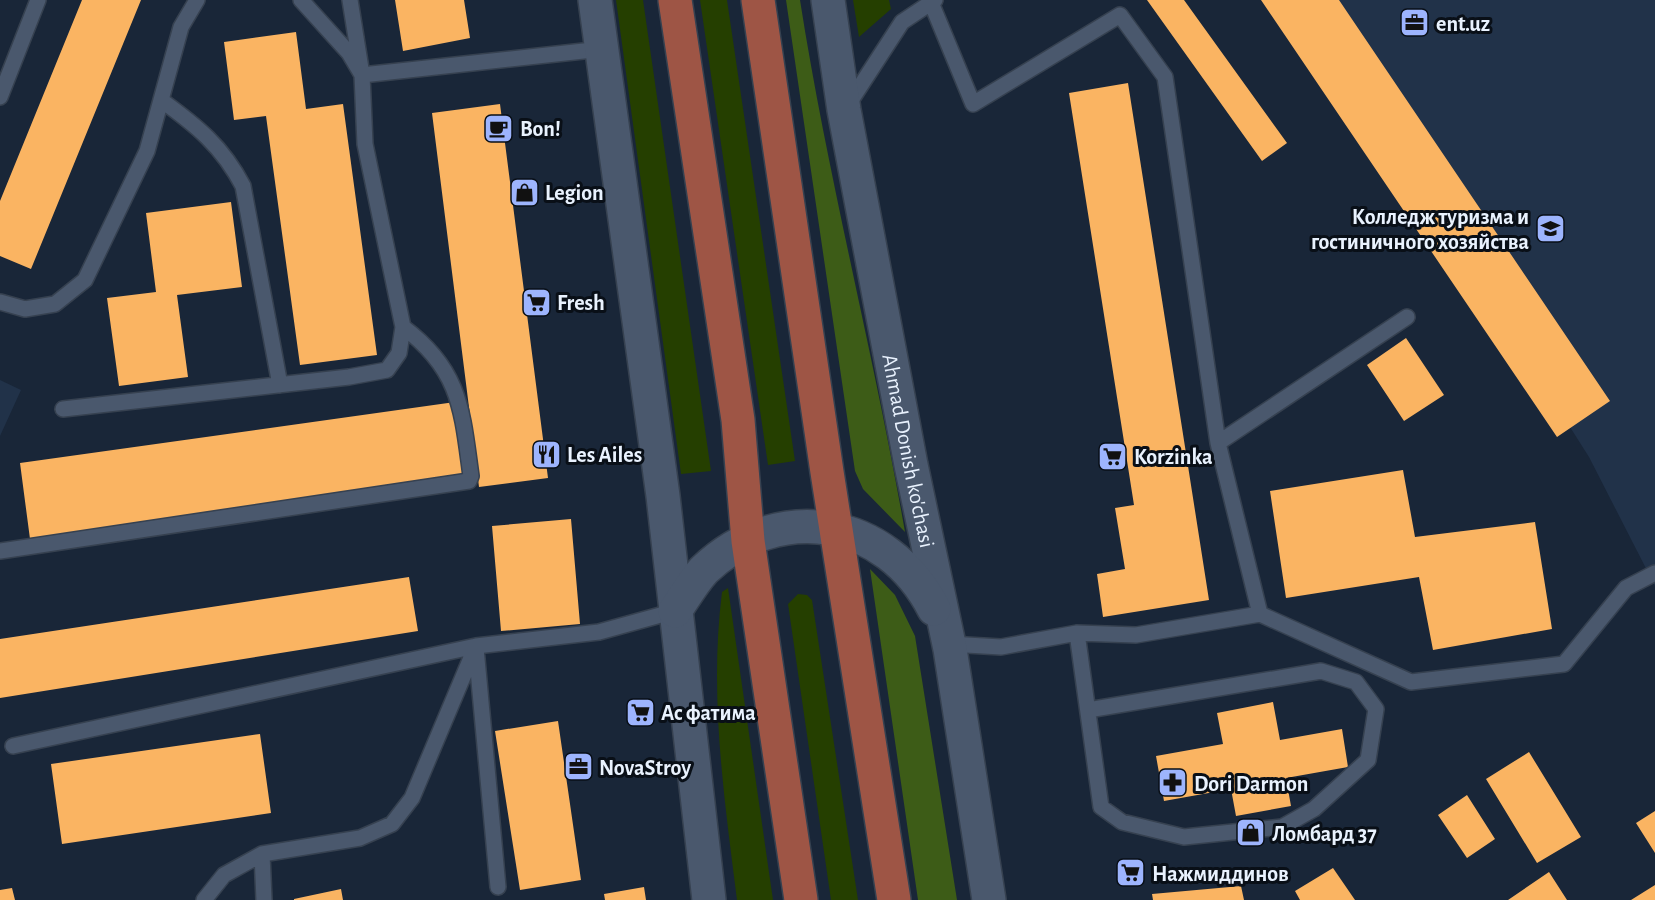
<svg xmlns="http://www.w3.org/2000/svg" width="1655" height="900" viewBox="0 0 1655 900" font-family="'Alegreya Sans',sans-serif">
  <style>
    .built { fill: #213249 }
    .green { fill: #253f00 }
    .forest { fill: #3d5c17 }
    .building { fill: #fab462 }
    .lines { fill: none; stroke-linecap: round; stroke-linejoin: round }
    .lane-casing { stroke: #364150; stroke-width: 18 }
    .secondary-casing { stroke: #364150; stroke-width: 36 }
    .primary-casing { stroke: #364150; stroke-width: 36 }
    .lane { stroke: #4a586d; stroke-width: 15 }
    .secondary { stroke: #4a586d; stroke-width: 33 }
    .primary { stroke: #9e5545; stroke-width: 33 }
    .labels { text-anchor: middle; stroke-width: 6; stroke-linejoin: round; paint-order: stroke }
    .poi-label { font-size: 22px; font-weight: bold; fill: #e9f2fe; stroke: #090f17; text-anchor: start }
    .street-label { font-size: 22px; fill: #e9f2fe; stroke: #090f17 }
  </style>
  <rect width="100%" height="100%" fill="#192638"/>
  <path class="built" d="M1299,0H1655V586L1589,457Z
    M0,380L21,390L0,436Z"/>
  <path class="green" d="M616,0H643L711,471L681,474Z
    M700,0H727L795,461L768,465Z
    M853,0H889L891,9L859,37Z
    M728,588L773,900H737C724,797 709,695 722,592Z
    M798,594L807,595L812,600L858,900H831L788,604Z"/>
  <path class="forest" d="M786,0H800C828,179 874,354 905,532L863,489L855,471Z
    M870,569L895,595L915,636L957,900H918Z"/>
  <path class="building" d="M82,0H141L31,269L0,256V201Z
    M395,0H464L470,38L403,51Z
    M1147,0H1184L1287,143L1262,161Z
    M1261,0H1339L1610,401L1557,437Z
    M296,32L306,109L343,104L377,355L300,365L266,116L234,120L224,42Z
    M1128,83L1209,600L1103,617L1097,574L1125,569L1115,508L1134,505L1069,93Z
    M500,104L548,478L479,487L432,113Z
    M231,202L242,287L177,295L188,377L119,386L107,298L156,292L146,213Z
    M1406,338L1444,395L1404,421L1367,365Z
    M455,402L465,477L30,539L20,463Z
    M1403,470L1415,537L1535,522L1552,629L1433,650L1419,577L1286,598L1270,491Z
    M571,519L580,624L501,631L492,526Z
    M409,577L418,631L0,698V639Z
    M1273,702L1280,740L1342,729L1348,767L1286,778L1291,806L1236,816L1231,789L1164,801L1156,756L1223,744L1217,713Z
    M558,721L581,880L520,890L495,731Z
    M260,734L271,813L62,844L51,764Z
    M1529,752L1581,837L1537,863L1486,779Z
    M1467,795L1495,839L1467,858L1438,815Z
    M1655,811V853L1636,823Z
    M1333,868L1355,900H1300L1295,891Z
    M1549,872L1567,900H1508Z
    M1655,885V900H1631Z
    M1241,886L1244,900H1153L1152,894Z
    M644,887L646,900H605L604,894Z
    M12,888L15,900H0V890Z
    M341,889L343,900H294V899Z"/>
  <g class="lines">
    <defs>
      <path id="lane" d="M350,0L362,75L602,49
        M930,0L973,104L1120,15L1165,77L1218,443L1260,614
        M0,97L38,0
        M161,100C197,126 222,146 243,186L280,385
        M848,105L902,22L935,0
        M0,302L25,309L55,304L85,280L147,151L181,27L197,0
        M63,409L349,377L387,370L399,353L403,327L365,144L362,75L349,53L301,0
        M1218,443L1407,317
        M0,551L469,481L471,476C462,411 461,370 403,327
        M1077,633L1101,807L1122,822L1184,837L1282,827L1314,809L1368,760L1376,709L1356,682L1321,671L1088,710
        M949,644L1001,647L1077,633L1136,635L1260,614L1411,682L1564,664L1626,588L1655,573
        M476,648L498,887
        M13,746L476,646L599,632L675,611
        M262,854L264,900
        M204,900L224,875L262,854L360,838L392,824L412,798L476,646"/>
      <g id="secondary">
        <path d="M595,0L663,496L709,900"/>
        <path id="s1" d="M828,0L844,110L911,465L950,649L989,900"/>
        <path d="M675,611C684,598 693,582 704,570C779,499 887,517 934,609"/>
      </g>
      <path id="primary" d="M675,0L738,420L748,541L801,900
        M758,0L827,472L894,900"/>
    </defs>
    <use href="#lane" class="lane-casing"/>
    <use href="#secondary" class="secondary-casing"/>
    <use href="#primary" class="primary-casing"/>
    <use href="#lane" class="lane"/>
    <use href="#secondary" class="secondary"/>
    <use href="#primary" class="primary"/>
  </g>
  <defs>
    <symbol id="office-square" viewBox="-11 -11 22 22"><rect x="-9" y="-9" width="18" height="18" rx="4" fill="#9db4fd" stroke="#090f17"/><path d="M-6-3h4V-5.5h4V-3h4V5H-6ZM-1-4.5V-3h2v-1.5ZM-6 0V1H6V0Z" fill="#111"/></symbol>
    <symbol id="cafe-square" viewBox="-11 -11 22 22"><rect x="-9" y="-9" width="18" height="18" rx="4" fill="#9db4fd" stroke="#090f17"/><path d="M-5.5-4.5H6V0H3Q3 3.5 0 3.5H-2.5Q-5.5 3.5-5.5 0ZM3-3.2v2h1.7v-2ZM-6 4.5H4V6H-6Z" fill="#111"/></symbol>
    <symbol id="shop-square" viewBox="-11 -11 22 22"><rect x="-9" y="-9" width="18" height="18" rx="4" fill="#9db4fd" stroke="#090f17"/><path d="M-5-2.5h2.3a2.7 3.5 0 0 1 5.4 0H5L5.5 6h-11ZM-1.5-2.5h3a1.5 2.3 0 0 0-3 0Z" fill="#111"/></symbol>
    <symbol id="university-square" viewBox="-11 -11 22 22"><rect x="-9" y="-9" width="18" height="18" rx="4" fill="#9db4fd" stroke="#090f17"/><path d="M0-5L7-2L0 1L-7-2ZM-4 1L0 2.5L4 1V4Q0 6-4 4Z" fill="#111"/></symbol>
    <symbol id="supermarket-square" viewBox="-11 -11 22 22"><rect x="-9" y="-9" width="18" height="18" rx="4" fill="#9db4fd" stroke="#090f17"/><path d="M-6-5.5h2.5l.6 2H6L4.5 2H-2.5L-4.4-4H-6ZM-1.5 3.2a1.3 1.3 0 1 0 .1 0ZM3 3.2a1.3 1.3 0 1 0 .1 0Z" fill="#111"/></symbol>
    <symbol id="restaurant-square" viewBox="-11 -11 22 22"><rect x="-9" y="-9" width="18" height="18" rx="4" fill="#9db4fd" stroke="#090f17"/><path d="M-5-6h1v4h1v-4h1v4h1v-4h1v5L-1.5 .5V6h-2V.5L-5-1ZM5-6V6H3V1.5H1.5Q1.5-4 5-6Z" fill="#111"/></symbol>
    <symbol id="pharmacy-square" viewBox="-11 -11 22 22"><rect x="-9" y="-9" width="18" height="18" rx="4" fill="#9db4fd" stroke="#090f17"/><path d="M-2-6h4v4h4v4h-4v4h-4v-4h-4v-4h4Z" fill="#111"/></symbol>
  </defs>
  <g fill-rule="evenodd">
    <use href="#office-square" x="1398" y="6" width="33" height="33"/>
    <use href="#cafe-square" x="482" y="112" width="33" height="33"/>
    <use href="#shop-square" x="508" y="176" width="33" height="33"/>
    <use href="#university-square" x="1534" y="212" width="33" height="33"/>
    <use href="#supermarket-square" x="520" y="286" width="33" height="33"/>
    <use href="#restaurant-square" x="530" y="438" width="33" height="33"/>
    <use href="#supermarket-square" x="1096" y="440" width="33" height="33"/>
    <use href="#supermarket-square" x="624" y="696" width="33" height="33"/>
    <use href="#office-square" x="562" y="750" width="33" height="33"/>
    <use href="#pharmacy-square" x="1156" y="766" width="33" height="33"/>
    <use href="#shop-square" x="1234" y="816" width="33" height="33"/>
    <use href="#supermarket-square" x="1114" y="856" width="33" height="33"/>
  </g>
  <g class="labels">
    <g class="poi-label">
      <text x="1436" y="31">ent.uz</text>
      <text x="520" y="136">Bon!</text>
      <text x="545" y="200">Legion</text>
      <text x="1529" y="224" text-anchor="end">Колледж туризма и<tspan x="1529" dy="25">гостиничного хозяйства</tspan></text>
      <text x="557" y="310">Fresh</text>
      <text x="567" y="462">Les Ailes</text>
      <text x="1134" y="464">Korzinka</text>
      <text x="661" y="720">Ас фатима</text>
      <text x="599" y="775">NovaStroy</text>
      <text x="1194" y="791">Dori Darmon</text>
      <text x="1272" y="841">Ломбард 37</text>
      <text x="1152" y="881">Нажмиддинов</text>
    </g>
    <g class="street-label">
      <text dy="8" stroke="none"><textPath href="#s1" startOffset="458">Ahmad Donish ko'chasi</textPath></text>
    </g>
  </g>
</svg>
